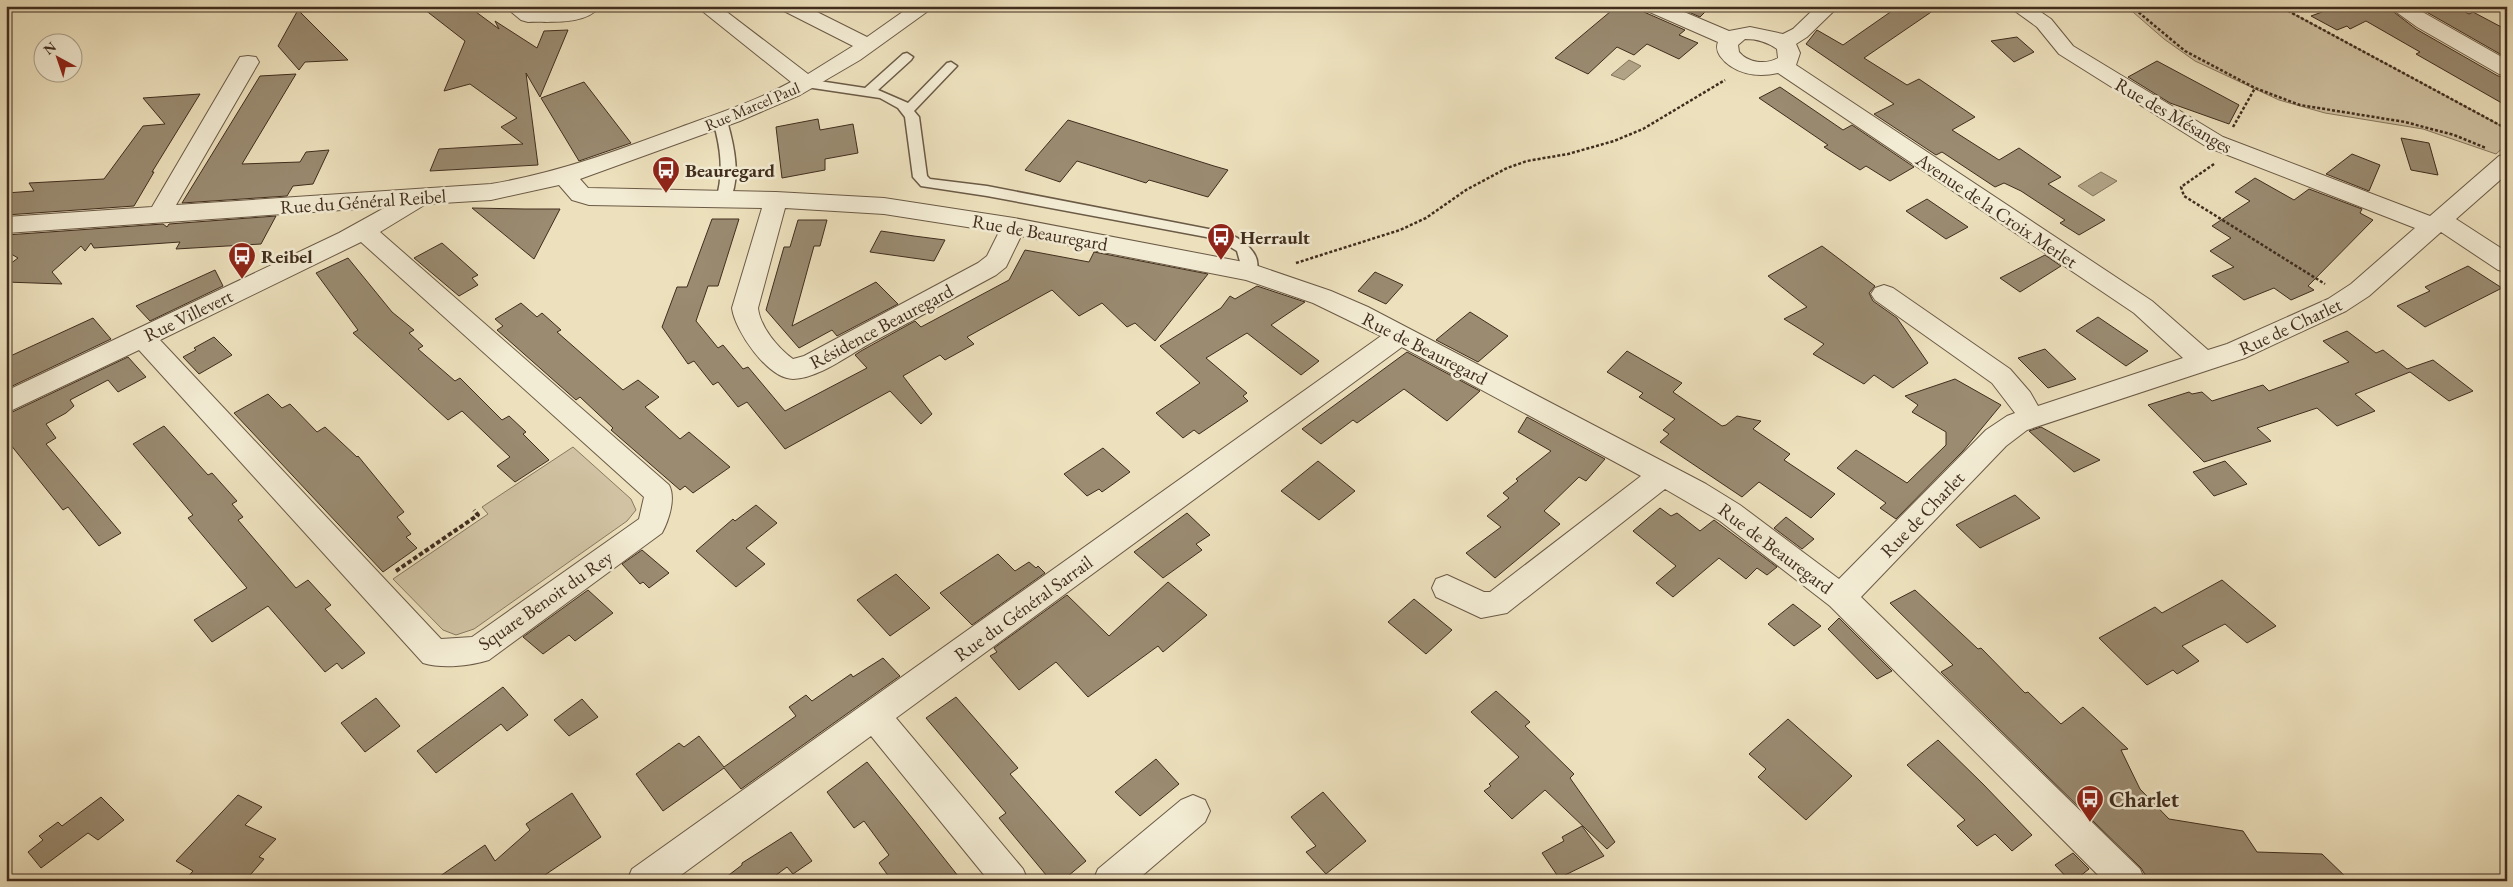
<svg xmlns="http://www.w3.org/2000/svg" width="2513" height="887" viewBox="0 0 2513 887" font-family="'EB Garamond',serif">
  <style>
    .green { fill: #d0c2a2; stroke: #887860 }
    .water { fill: #b2a487; stroke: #84745d }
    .building { fill: #9a8b71; stroke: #402d1e }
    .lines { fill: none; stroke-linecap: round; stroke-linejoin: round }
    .lane-casing { stroke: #6b5a46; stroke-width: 3 }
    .street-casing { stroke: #6b5a46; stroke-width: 2 }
    .path-far1 { stroke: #402d1e; stroke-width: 2.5; stroke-dasharray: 3 2; stroke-linecap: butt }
    .path { stroke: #402d1e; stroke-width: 4; stroke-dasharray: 4.5 2.5; stroke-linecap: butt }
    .lane { fill: #f3ecd4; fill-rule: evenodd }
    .street { fill: #f3ecd4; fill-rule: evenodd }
    .labels { text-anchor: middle; stroke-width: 5; stroke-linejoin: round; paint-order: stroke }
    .far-street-label { font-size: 16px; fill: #402d1e; stroke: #f3ecd4 }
    .street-label { font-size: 19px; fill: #402d1e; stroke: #f3ecd4 }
    .poi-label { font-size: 19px; font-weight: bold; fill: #402d1e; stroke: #f3ecd4; text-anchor: start }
    .near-poi-label { font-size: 22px; font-weight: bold; fill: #402d1e; stroke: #f3ecd4; text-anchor: start }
  </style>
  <rect width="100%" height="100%" fill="#ede1bd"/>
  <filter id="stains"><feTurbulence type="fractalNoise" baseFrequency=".004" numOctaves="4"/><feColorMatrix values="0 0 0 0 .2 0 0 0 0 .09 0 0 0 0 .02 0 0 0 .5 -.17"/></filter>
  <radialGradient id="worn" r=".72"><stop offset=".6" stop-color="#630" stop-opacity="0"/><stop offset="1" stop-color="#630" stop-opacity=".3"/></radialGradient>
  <path class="green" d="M2126,6H2279L2507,129V144L2496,154L2423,129L2325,113L2279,100L2195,61L2164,39Z
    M573,447L631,499L636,510L627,521L474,629L456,635L443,630L393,579L488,514L482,507Z"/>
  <path class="water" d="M1629,60L1641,66L1624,80L1611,75Z
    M2101,172L2117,181L2093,196L2078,186Z"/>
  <path class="building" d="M420,6H468L499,29L495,21L537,48L544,31L568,30L540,97L526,73L538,165L430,171L439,149L523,144L501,127L517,118L470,84L444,91L465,41Z
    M1617,6H1640L1644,12L1685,30L1679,35L1698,43L1679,59L1647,44L1634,55L1617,47L1588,74L1555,58Z
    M1675,6H1711L1700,17Z
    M1899,6H1940L1864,58L1907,85L1919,79L1975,117L1952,130L1999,160L2019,148L2061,177L2048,184L2105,220L2079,235L2060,223L2065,220L2021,191L2004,183L1995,187L1942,152L1936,155L1874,114L1894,104L1806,44L1817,30L1843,45Z
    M2313,6H2386L2416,29L2498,76L2507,77V106L2416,54L2420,52L2366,21L2350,29L2347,26L2337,30L2311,16L2322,12Z
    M2416,6H2454L2469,14L2473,12L2507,30V58Z
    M298,10L348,60L305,62L299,70L278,46Z
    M2017,37L2034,52L2014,62L1991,41Z
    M2157,61L2239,105L2229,124L2170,103L2128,77Z
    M296,74L242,164L300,162L306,152L329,150L313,184L293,186L287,196L182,203L260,76Z
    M584,82L631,143L579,161L541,98Z
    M1780,87L1843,130L1852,125L1914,167L1890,181L1866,166L1860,170L1824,147L1828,145L1759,98Z
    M200,94L152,172H154L134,206L6,215V193L34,191L29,183L104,179L143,126L165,124L143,98Z
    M818,119L820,130L853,124L858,153L825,159V170L782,178L776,127Z
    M1068,120L1214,166L1228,170L1208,197L1149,180L1146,183L1077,161L1060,182L1025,170Z
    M2401,138L2429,143L2438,175L2411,170Z
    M2352,154L2380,165L2369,191L2326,174Z
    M2255,178L2294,200L2309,189L2362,209L2360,213L2373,220L2308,286L2314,290L2291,300L2274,288L2244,300L2212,276L2234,267L2210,251L2231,238L2212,226L2250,201L2235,192Z
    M1927,199L1968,227L1946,239L1906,211Z
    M472,208L525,209H560L534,259Z
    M276,216L261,244L176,249L180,242L94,248L91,243L85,251L81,246L52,272L62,284L6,282V267L18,258L6,251V235L163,224L167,227L169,224Z
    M712,219H739L718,286H708L696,321L718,348L723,345L743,369L748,367L785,411L867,368L855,355L861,351L915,321L921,327L1009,280L1025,250L1089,262L1094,252L1208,274L1155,341L1135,323L1127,327L1102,303L1079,316L1052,290L967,337L974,344L945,360L940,355L903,376L932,414L921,424L890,391L785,449L747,402L738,407L718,382L713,385L694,361L688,364L662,327L677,287H687Z
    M798,220H827L820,246H814L792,326L876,282L898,304L837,336L832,330L799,348L766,310L784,247H790Z
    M881,231L914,236L945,240L934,261L870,252Z
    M442,243L478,275L472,278L478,285L459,296L414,258Z
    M1822,246L1875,286L1869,293L1873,301L1897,318L1928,363L1893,388L1874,375L1864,384L1813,354L1824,344L1784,319L1807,307L1768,276Z
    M2045,255L2061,266L2020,292L2000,278Z
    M348,258L392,312L414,330L409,333L423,346L418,349L455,381L460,378L502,420L509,416L526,432L523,434L549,460L515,482L497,466L510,457L462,411L448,420L353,333L358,330L316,273Z
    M2468,266L2502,288L2425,327L2397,306L2430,291L2425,287Z
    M215,270L223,286L150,321L136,306Z
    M1375,272L1403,285L1386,304L1358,291Z
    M1257,286L1305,302L1271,325L1319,361L1301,375L1247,333L1206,358L1247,393L1243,396L1248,401L1199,434L1194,430L1183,438L1156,413L1200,383L1160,346L1221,308L1230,296L1235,299Z
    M521,303L537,317L542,313L561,330L557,332L623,390L638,380L659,397L645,407L680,439L689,432L730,467L693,493L685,486L680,490L611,430L613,428L580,397L576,400L497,330L503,326L495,319Z
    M1470,312L1508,336L1478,362L1436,340Z
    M2098,317L2148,351L2126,366L2076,331Z
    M93,318L111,339L6,389V358Z
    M2347,331L2376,353L2383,350L2407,369L2433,360L2473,391L2449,401L2410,372L2355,394L2375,411L2337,426L2317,408L2257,428L2271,441L2204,462L2148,405L2189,392L2192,394L2202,392L2212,401L2263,385L2269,391L2349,362L2323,341Z
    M214,337L232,355L199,374L183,357L196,350L194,348Z
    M2045,349L2076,379L2048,388L2018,358Z
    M1627,351L1682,383L1673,392L1722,426L1726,425L1737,416L1761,421L1753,429L1790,454L1784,460L1835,494L1811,518L1759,482L1742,497L1660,442L1669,434L1663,430L1675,419L1639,397L1643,393L1607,372Z
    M1407,352L1480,391L1447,421L1404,389L1357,423L1353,420L1321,444L1302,429Z
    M128,357L146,377L118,392L108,380L70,400L74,406L66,413L46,424L56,438L46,444L121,533L99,546L68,507L63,510L6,439V415Z
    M1955,379L2001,405L1963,451L1896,519L1880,508L1886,503L1837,468L1856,450L1907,483L1946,445V432L1912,412L1918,405L1905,396Z
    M268,394L282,408L290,404L317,432L325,427L357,457L358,456L404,512L397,517L411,534L406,537L417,548L383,572L234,413Z
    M1527,417L1605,459L1586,481L1579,477L1544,511L1560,524L1495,578L1466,553L1501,527L1487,516L1509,498L1503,493L1518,481L1516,479L1551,451L1518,432Z
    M164,426L208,475L212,473L237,501L232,504L243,517L238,520L296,588L308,580L331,605L325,609L365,653L342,669L337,663L325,672L268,606L212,642L194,620L247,588L188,518L193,515L133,444Z
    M2041,427L2100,460L2074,472L2029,431Z
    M1103,448L1130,472L1102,492L1099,489L1087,496L1064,474Z
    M1318,461L1355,491L1319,520L1281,491Z
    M2225,461L2247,484L2214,496L2193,472Z
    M2015,495L2040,518L1980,548L1956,525Z
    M756,505L777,523L746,548L765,564L736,587L696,551L733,519L735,521Z
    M1660,508L1671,516L1677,513L1700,531L1714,520L1777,567L1767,575L1757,568L1746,579L1719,558L1673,597L1656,583L1676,566L1633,531Z
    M1187,513L1210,535L1196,544L1202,550L1163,578L1134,552Z
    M1786,517L1814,539L1802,549L1774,528Z
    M642,550L669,573L649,588L643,582L640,584L622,564Z
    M998,554L1015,571L1029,562L1036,568L1038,566L1045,573L972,625L940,593Z
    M896,574L930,608L890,636L857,600Z
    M2222,580L2276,626L2247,643L2225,624L2182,646L2199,661L2177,674L2173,670L2147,685L2099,638L2155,607L2162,613Z
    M1168,582L1207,615L1163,652L1158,646L1088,697L1056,662L1019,690L990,656L997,652L994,648L1067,595L1109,636Z
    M588,590L613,613L575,641L569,635L543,654L523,637Z
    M1915,590L1978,649L1981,648L2025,693L2028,692L2061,724L2083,707L2128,749L2121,750L2140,789L2169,819L2243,831L2257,852L2322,854L2350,881H2298L2296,877H2245L2248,881H2149L2141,868L1941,672L1953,665L1890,603Z
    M1414,599L1452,630L1426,654L1388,622Z
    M1793,604L1821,626L1794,646L1768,624Z
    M1839,618L1892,671L1877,679L1828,629Z
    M883,658L900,676L741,789L724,768L663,811L636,774L679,743L684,747L699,736L724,767L796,716L789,707L806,695L812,701L851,674L853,677Z
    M503,687L528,715L507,731L501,724L436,773L417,751Z
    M1496,691L1530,722L1525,726L1574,774L1570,778L1615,842L1607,849L1545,790L1512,819L1484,791L1491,786L1489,784L1519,757L1471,712Z
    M956,697L1018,768L1010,774L1086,861L1062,881H1051L999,818L1006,813L926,718Z
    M376,698L400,726L365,752L341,723Z
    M582,699L598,717L569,736L554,720Z
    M1788,719L1852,776L1806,820L1758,777L1766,769L1749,754Z
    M1938,740L1983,784L2032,835L2012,851L1995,834L1977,846L1957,826L1965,820L1907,765Z
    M1156,759L1179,784L1140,816L1115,792Z
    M867,762L913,819L962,881H892L879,863L889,855L864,821L854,828L827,792Z
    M1323,792L1366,841L1326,874L1306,852L1316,846L1291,817Z
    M572,793L601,837L536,881H433L485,845L495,861L530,830L526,824Z
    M238,795L262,807L245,825L276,839L259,857L264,859L245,881H184L193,871L176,861Z
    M101,797L124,820L98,840L88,833L41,868L28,852L43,840L39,836L58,822L62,826Z
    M1582,826L1604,856L1559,878L1542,853L1564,841L1562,837Z
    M791,832L812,861L793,874L787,867L768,881H721L742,865V863Z
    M2073,853L2089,869L2074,881H2070L2055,865Z"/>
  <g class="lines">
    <defs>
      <path id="lane" d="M907,53L913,57L911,60L878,90L908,103L947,63L951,62L957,66L914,111L919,117L927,176L930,179L987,186L1224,232C1240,237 1267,255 1254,276H1244L1237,251L1217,239L987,196L921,186L913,177L905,117L898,108L880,98L806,87L800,83L806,79L865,88L903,54Z
        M720,117L727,121C734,145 742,180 728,203L723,205L716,200C724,173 721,148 713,121Z"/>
      <path id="street" d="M504,6H528L532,10L600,6C586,26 549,21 528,22L521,20Z
        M696,6H719L808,74L853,46L782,10L779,6H805L867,37L911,6H935L860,60L800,95L740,121L580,179L588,188L776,192L884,198L1014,218L1249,263L1331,291L1368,307L1706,484L1740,505L1839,579L1986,430L2007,416L2015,413L1992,383L1875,300L1871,294L1875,288L1884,285L1893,288L2010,369L2030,392L2038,406L2183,358L2134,313L1778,73C1757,78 1733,74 1720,56C1717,51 1716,47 1718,42L1645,10L1642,6H1670L1729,31L1750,27L1783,34L1793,29L1817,6H1839L1807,37L1796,44L1800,53L1796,65L2152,301L2208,350L2227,344L2328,299L2351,284L2415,228L2207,147L2059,54L2037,27L2008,6H2032L2051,19L2073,46L2223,137L2430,216L2499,156L2507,154V174L2456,219L2507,252V272L2498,270L2441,232L2369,296L2346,311L2245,358L2027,430L2006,446L1861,597L2140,869L2145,881H2104L1830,606L1720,521L1665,489L1507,613L1481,618L1436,597L1432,588L1436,579L1447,575L1484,592H1490L1641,476L1402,347L896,718L1023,869L1028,881H989L871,736L673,881H627L632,869L1381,336L1313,303L1246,280L1021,236L1006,267L996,275C953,298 911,321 869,344C847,356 819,378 793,379C768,379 735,331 732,308L762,208L589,205L572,200L559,185L491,200L426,204L380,232L669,485C676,498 669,520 662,533L489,660C470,666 442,669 423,663L139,350L6,413V391L339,233L386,207L6,233V217L152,207L240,57L248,56L256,57L259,62L176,205L491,184C557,173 619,150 681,127C719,113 756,101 791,82ZM1745,39C1758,39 1767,42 1777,49L1778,58C1766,65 1748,63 1739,52L1738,45ZM785,208L884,214L999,232L987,256L978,263L804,356L793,359C778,348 760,327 758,308ZM361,242L644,497L639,519L472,637L441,639L160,340Z
        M2388,6H2412L2507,60V75L2499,74L2417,27Z
        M1193,795L1205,800L1210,811L1205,822L1136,881H1093L1098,869L1181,800Z"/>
    </defs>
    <use href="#lane" class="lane-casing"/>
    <use href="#street" class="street-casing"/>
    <path class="path-far1" d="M2131,6L2185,51L2255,88L2300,105L2405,122L2454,135L2486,148
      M2279,6L2507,129
      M2233,127L2255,88
      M2214,164L2181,187L2184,196L2325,284
      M1296,263L1400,230L1426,218L1466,190L1507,168L1527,161L1568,154L1614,141L1643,129L1725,80"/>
    <path class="path" d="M396,571L478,515L474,510"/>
    <use href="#lane" class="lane"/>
    <use href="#street" class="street"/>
  </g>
  <defs>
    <symbol id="bus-pin" viewBox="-11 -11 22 30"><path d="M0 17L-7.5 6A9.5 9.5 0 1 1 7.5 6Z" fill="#8f2418" stroke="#f3ecd4"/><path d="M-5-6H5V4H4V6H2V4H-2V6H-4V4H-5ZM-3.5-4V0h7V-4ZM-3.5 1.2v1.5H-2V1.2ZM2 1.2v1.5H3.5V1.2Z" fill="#fff"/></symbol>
  </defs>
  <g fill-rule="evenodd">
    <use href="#bus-pin" x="650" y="154" width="32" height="43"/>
    <use href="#bus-pin" x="1205" y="221" width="32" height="43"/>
    <use href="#bus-pin" x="226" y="240" width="32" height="43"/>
    <use href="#bus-pin" x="2074" y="783" width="32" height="43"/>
  </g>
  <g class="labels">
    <g class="far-street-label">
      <text transform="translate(752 106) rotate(-23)" y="6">Rue Marcel Paul</text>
    </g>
    <g class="street-label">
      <text transform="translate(2174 115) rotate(30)" y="7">Rue des Mésanges</text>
      <text transform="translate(363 201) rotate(-4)" y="7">Rue du Général Reibel</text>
      <text transform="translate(1997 210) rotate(34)" y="7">Avenue de la Croix Merlet</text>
      <text transform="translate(1040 232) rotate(10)" y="7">Rue de Beauregard</text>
      <text transform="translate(188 315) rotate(-26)" y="7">Rue Villevert</text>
      <text transform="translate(881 326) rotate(-28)" y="7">Résidence Beauregard</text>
      <text transform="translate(2290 326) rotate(-25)" y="7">Rue de Charlet</text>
      <text transform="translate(1425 348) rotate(27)" y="7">Rue de Beauregard</text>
      <text transform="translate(1922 514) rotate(-46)" y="7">Rue de Charlet</text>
      <text transform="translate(1776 548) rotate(37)" y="7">Rue de Beauregard</text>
      <text transform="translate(545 600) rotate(-35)" y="7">Square Benoit du Rey</text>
      <text transform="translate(1023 608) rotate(-36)" y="7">Rue du Général Sarrail</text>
    </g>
    <g class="poi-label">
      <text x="685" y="177">Beauregard</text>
      <text x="1240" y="244">Herrault</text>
      <text x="261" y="263">Reibel</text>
    </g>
    <g class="near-poi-label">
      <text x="2109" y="807">Charlet</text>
    </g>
  </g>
  <rect width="2513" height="887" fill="none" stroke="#ede1bd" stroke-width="25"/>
  <rect x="8" y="8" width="2498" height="872" fill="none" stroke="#402d1e" stroke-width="2.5"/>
  <rect x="12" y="12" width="2488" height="862" fill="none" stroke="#402d1e"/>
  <g transform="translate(58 58) rotate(320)"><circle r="24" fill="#f3ecd4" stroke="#aba08b"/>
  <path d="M0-4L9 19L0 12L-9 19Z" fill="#8f2418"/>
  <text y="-8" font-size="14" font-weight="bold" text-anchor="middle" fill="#402d1e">N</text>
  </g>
  <rect width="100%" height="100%" filter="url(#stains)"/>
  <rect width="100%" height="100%" fill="url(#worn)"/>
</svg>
